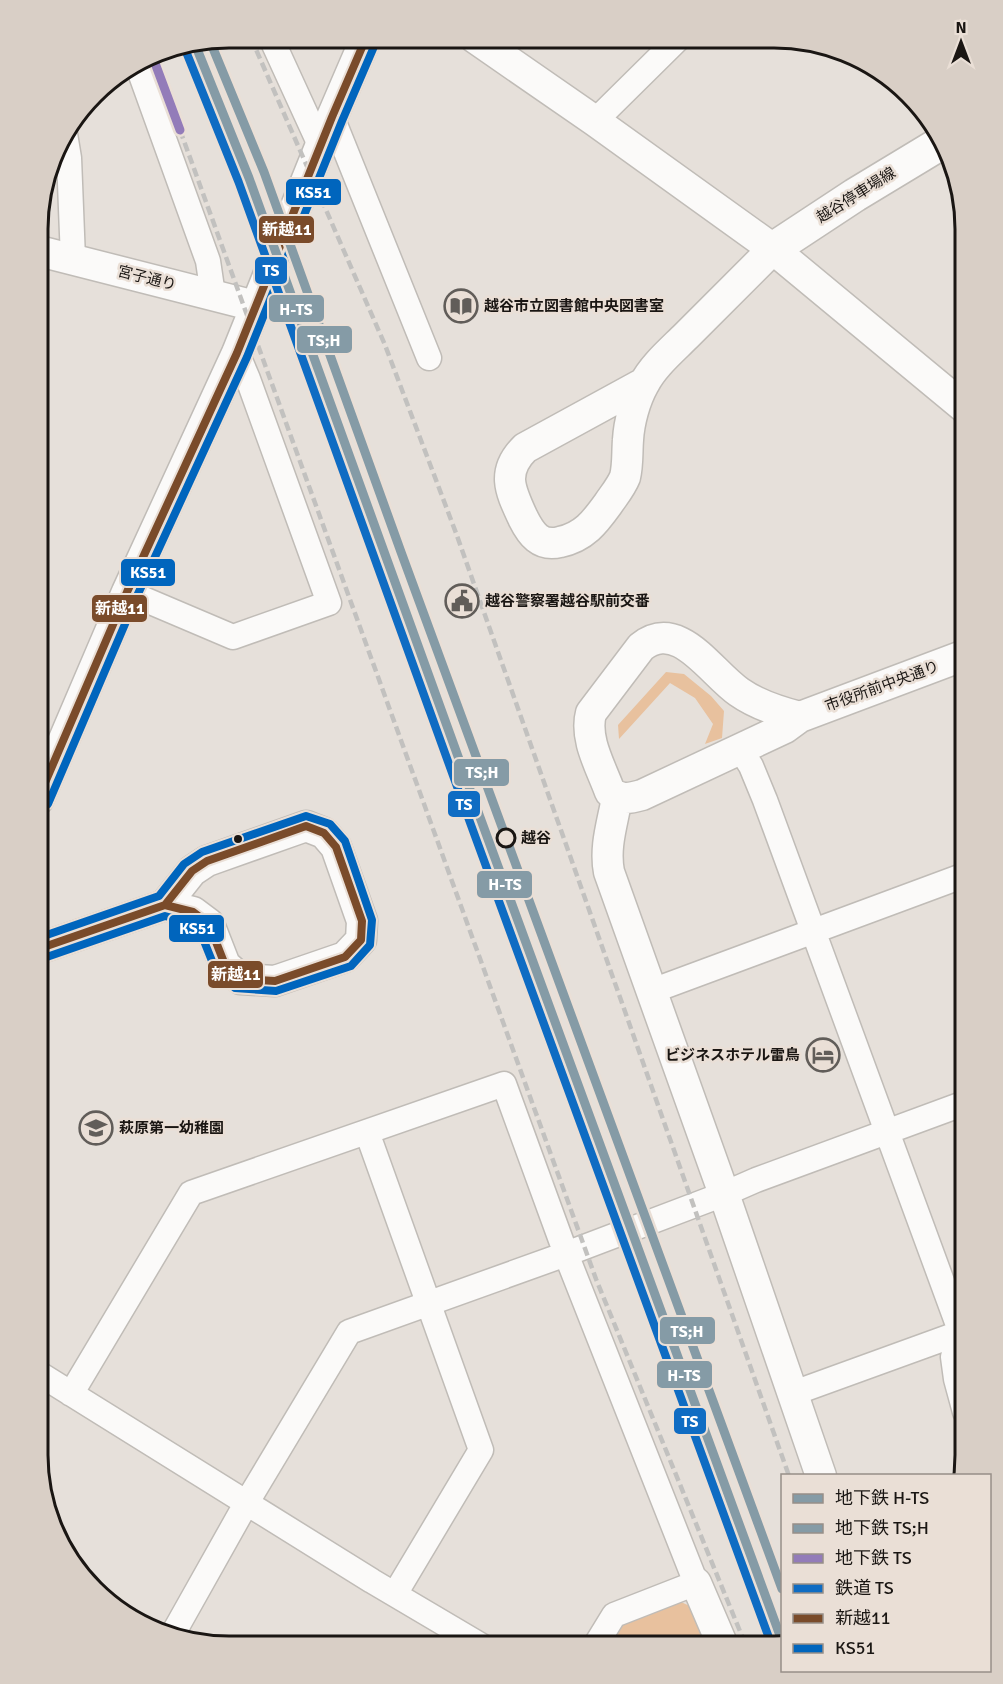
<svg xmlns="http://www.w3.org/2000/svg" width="1003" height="1684" viewBox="0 0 1003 1684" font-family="Signika,'Noto Sans JP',sans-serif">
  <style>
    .green { fill: #e8c19e }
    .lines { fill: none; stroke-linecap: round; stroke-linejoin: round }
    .minor-casing { stroke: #c0bcb7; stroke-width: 27 }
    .tertiary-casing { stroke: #c0bcb7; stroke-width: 33 }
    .secondary-casing { stroke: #c0bcb7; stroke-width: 36 }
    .minor { stroke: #fbfaf9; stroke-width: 24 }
    .tertiary { stroke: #fbfaf9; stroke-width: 30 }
    .secondary { stroke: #fbfaf9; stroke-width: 33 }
    .rail { stroke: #c2c1bf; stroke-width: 4.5; stroke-dasharray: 9 4.5; stroke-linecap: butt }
    .bus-1-casing { stroke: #eadfd6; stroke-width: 12 }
    .bus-2-casing { stroke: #eadfd6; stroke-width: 12 }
    .bus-1 { stroke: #7a4b2a; stroke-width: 8 }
    .bus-2 { stroke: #0065bd; stroke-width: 8 }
    .rail-1-casing { stroke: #eadfd6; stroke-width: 14 }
    .rail-1 { stroke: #0f6cc3; stroke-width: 9 }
    .metro-1-casing { stroke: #eadfd6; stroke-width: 14 }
    .metro-2-casing { stroke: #eadfd6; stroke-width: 14 }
    .metro-3-casing { stroke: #eadfd6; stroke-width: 14 }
    .metro-1 { stroke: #859ba6; stroke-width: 9 }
    .metro-2 { stroke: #859ba6; stroke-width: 9 }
    .metro-3 { stroke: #937cb9; stroke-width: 9 }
    .stop-dot { fill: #eadfd6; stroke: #1a1613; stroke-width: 3 }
    .bus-dot { fill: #1a1613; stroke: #eadfd6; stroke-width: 2 }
    .labels { text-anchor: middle; stroke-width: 5; stroke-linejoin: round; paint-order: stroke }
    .street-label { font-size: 15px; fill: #1a1613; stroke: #eadfd6 }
    .poi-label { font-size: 15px; font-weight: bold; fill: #1a1613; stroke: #eadfd6; text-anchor: start }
    .stop-label { font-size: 15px; font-weight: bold; fill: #1a1613; stroke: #eadfd6; text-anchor: start }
    .rim { fill: none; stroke: #1a1613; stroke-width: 3 }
    .line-badge { stroke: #eadfd6; stroke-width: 2 }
    .badge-label { font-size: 16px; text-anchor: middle; font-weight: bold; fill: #fff }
  </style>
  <rect width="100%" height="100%" fill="#e6e0da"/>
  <path class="green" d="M666,672L684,674L711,696L724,711L722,738L705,744L713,724L695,698L670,683L619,739L618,725Z
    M681,1602L694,1608L710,1646H611L623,1625Z"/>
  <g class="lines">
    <defs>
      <path id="minor" d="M271,38L320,145
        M137,64L208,261L213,295
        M332,117L429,358
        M595,121L678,39
        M65,134L69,158L73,259
        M127,592L233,637L329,603L248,379L237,353
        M740,749L751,766L765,800L961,1333L953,1357L956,1379L965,1412
        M652,991L965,875
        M367,1132L481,1450L395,1594
        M38,1373L372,1581L482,1646
        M794,1393L965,1331
        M71,1394L191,1193L504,1084L566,1254L696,1583L614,1615L595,1646
        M174,1632L247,1502L349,1332L566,1254L724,1194L756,1180L965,1103"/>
      <path id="tertiary" d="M475,38L595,121L773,249L965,408
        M39,251L255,306
        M644,383L525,448C501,472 510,490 523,518C531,534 540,547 560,542C584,537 595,522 608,504C614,495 621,487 625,477C628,465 627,452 628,440C629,422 635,400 644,384C653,366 672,350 686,336C715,307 744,278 773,249
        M800,717C780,712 756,704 739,692C710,672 679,617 641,647L591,713C584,739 601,767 610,792C621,800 628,799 642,795L785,728L800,717L965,655
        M617,797C613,822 604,846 609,872L724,1194L821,1476
        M38,800L127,592L237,353L332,117L366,38
        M38,949L165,905L193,912L209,924L225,965L241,979L275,981L345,957L361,940L362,921L336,847L324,833L306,826L207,861L192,871L165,905
        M696,1583L723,1646"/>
      <path id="secondary" d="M773,249L855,195L941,143"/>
    </defs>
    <use href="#minor" class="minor-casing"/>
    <use href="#tertiary" class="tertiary-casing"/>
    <use href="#secondary" class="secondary-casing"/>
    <use href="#minor" class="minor"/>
    <use href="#tertiary" class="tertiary"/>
    <use href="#secondary" class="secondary"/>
    <path class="rail" d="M251,38L385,345L456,533L789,1476
      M180,130L596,1279L746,1646"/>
    <defs>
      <path id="bus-1" d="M38,799L127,592L237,353L332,117L366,38
        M306,826L324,833L336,847L362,921L361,940L345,957L275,981L241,979L225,965L209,924L193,912L165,905L192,871L207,861Z
        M38,949L165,905"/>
      <path id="bus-2" d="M48,804L137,596L247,357L342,121L376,42
        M38,938L159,896L184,864L202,852L306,816L330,824L345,841L372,920L370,945L351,966L276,991L235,988L216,971L200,931L188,922L165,916L41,959"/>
    </defs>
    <use href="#bus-1" class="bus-1-casing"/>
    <use href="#bus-2" class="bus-2-casing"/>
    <use href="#bus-1" class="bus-1"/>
    <use href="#bus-2" class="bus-2"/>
    <defs>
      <path id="rail-1" d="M185,48L239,182L471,824L772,1645"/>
    </defs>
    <use href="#rail-1" class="rail-1-casing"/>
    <use href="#rail-1" class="rail-1"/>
    <defs>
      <path id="metro-1" d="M195,44L249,178L481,820L782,1641"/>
      <path id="metro-2" d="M210,41L264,172L401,552L782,1589"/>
      <path id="metro-3" d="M152,55L180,130"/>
    </defs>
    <use href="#metro-1" class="metro-1-casing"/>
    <use href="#metro-2" class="metro-2-casing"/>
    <use href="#metro-3" class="metro-3-casing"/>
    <use href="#metro-1" class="metro-1"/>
    <use href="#metro-2" class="metro-2"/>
    <use href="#metro-3" class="metro-3"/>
  </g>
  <defs>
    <symbol id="library-ring" viewBox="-11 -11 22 22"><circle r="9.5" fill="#eadfd6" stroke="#615d59" stroke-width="1.5"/><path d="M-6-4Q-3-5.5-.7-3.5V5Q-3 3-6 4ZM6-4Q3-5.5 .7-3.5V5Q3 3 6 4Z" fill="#615d59"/></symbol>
    <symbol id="civic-ring" viewBox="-11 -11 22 22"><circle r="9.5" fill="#eadfd6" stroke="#615d59" stroke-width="1.5"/><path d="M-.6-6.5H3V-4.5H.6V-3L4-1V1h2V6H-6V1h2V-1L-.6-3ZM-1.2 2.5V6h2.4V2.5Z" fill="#615d59"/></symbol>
    <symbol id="hotel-ring" viewBox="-11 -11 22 22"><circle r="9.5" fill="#eadfd6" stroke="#615d59" stroke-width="1.5"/><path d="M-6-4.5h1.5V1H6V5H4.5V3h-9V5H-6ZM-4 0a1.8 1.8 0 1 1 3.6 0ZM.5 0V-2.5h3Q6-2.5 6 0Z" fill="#615d59"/></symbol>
    <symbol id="school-ring" viewBox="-11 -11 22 22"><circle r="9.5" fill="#eadfd6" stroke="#615d59" stroke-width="1.5"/><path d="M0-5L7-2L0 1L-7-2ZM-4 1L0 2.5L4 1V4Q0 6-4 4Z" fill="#615d59"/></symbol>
  </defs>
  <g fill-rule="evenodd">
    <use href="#library-ring" x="442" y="287" width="38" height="38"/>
    <use href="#civic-ring" x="443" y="582" width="38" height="38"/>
    <use href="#hotel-ring" x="804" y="1036" width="38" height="38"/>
    <use href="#school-ring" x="77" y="1109" width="38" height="38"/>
  </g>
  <circle class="stop-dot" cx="506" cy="838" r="9"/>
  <circle class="bus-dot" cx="238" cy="839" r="5"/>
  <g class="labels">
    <g class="street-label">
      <text transform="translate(856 195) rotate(-32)" y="5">越谷停車場線</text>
      <text transform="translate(147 278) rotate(14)" y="5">宮子通り</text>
      <text transform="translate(882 686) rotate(-20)" y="5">市役所前中央通り</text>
    </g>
    <g class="poi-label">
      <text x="484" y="311">越谷市立図書館中央図書室</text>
      <text x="485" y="606">越谷警察署越谷駅前交番</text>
      <text x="800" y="1060" text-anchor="end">ビジネスホテル雷鳥</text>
      <text x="119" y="1133">萩原第一幼稚園</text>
    </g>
    <g class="stop-label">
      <text x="521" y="843">越谷</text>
    </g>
  </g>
  <path d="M0 0H1003V1684H0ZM229 48H774A181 181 0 0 1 955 229V1455A181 181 0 0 1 774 1636H229A181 181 0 0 1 48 1455V229A181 181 0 0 1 229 48Z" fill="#d9cfc6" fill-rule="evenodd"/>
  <path class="rim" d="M229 48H774A181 181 0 0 1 955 229V1455A181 181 0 0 1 774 1636H229A181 181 0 0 1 48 1455V229A181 181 0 0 1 229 48Z"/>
  <g class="line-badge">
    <rect x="285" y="178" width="57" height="28" rx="6" fill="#0065bd"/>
    <rect x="258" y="215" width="57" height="29" rx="6" fill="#7a4b2a"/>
    <rect x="254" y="256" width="34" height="29" rx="6" fill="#0f6cc3"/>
    <rect x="268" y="294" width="57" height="29" rx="6" fill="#859ba6"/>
    <rect x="296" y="325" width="57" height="29" rx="6" fill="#859ba6"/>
    <rect x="120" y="558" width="56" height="29" rx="6" fill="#0065bd"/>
    <rect x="91" y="594" width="57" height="29" rx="6" fill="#7a4b2a"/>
    <rect x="453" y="758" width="57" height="29" rx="6" fill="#859ba6"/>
    <rect x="447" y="790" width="34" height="28" rx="6" fill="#0f6cc3"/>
    <rect x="476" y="870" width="57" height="29" rx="6" fill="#859ba6"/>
    <rect x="168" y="914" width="57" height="29" rx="6" fill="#0065bd"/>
    <rect x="207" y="960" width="57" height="29" rx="6" fill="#7a4b2a"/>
    <rect x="659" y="1316" width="57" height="29" rx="6" fill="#859ba6"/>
    <rect x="656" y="1360" width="57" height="29" rx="6" fill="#859ba6"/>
    <rect x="673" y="1407" width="34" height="28" rx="6" fill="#0f6cc3"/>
  </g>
  <g class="badge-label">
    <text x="313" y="198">KS51</text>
    <text x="287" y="235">新越11</text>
    <text x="271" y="276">TS</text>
    <text x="296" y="315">H-TS</text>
    <text x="324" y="346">TS;H</text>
    <text x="148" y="578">KS51</text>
    <text x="120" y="614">新越11</text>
    <text x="482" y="778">TS;H</text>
    <text x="464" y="810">TS</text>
    <text x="505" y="890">H-TS</text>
    <text x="197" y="934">KS51</text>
    <text x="236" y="980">新越11</text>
    <text x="687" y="1337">TS;H</text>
    <text x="684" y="1381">H-TS</text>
    <text x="690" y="1427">TS</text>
  </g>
  <rect x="781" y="1474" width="210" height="198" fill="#eadfd6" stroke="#978f88" stroke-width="1.5"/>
  <rect x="793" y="1494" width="30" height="9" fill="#859ba6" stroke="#978f88" stroke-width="1.5"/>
  <text x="835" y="1504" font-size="18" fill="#1a1613">地下鉄 H-TS</text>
  <rect x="793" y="1524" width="30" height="9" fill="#859ba6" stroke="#978f88" stroke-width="1.5"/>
  <text x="835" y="1534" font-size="18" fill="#1a1613">地下鉄 TS;H</text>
  <rect x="793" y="1554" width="30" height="9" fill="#937cb9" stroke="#978f88" stroke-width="1.5"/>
  <text x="835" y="1564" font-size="18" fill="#1a1613">地下鉄 TS</text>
  <rect x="793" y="1584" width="30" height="9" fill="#0f6cc3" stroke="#978f88" stroke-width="1.5"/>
  <text x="835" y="1594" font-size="18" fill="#1a1613">鉄道 TS</text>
  <rect x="793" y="1614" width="30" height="9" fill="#7a4b2a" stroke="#978f88" stroke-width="1.5"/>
  <text x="835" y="1624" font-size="18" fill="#1a1613">新越11</text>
  <rect x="793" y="1644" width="30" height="9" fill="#0065bd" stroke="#978f88" stroke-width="1.5"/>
  <text x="835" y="1654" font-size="18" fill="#1a1613">KS51</text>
  <g transform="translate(961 42)" stroke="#eadfd6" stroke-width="4.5" paint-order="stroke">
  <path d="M0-4.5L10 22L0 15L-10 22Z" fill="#1a1613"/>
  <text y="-9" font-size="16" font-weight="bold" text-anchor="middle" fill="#1a1613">N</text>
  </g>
</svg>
